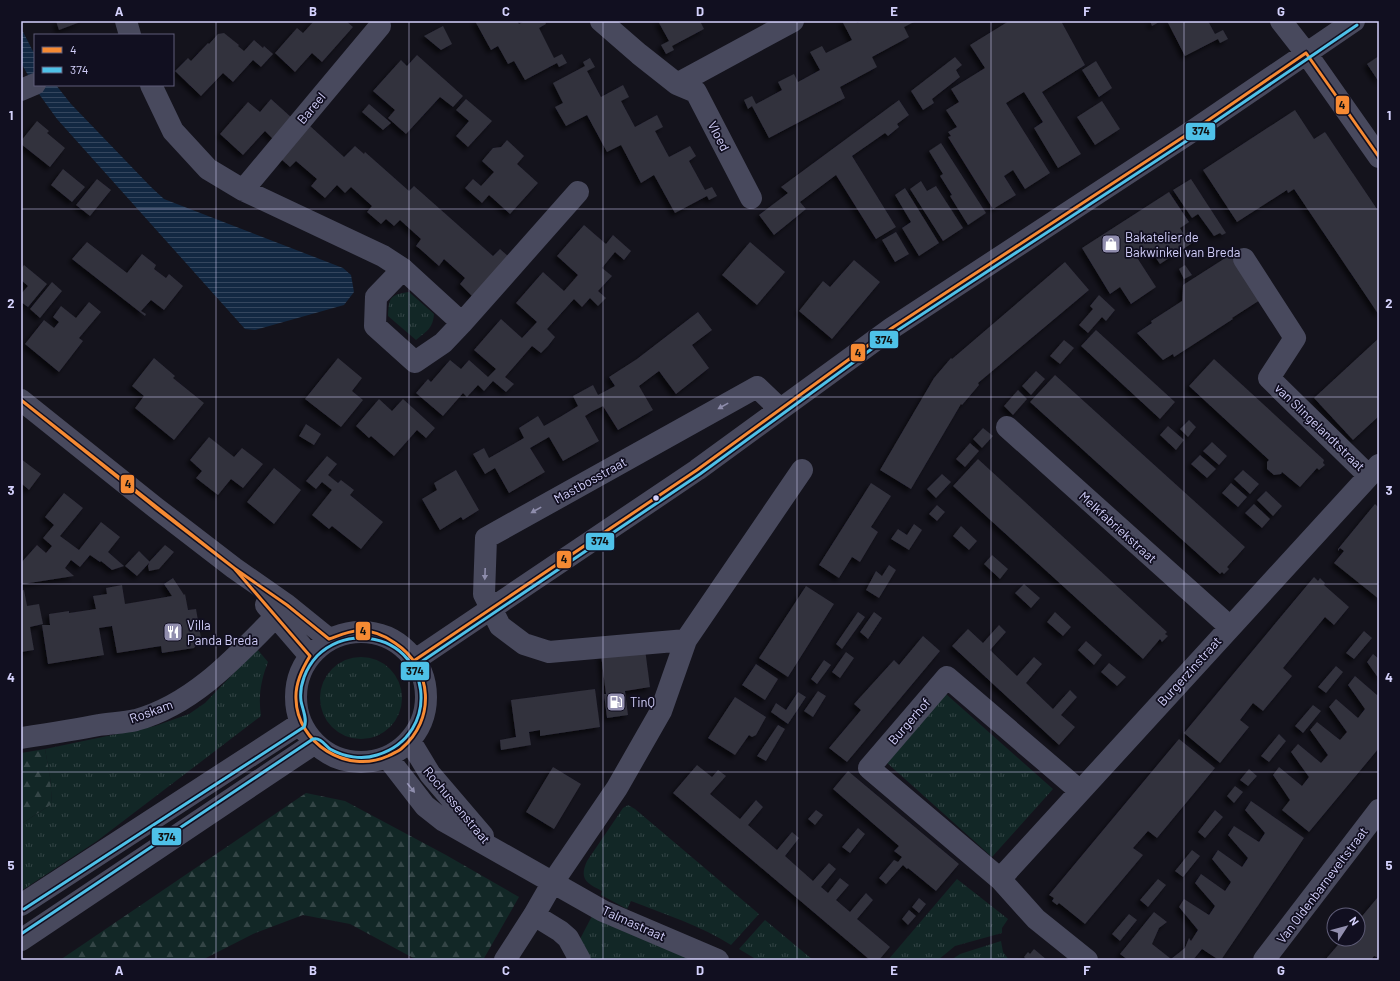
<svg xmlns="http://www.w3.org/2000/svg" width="1400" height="981" viewBox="0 0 1400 981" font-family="Barlow,sans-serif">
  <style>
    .grass { fill: url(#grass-tufts) }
    .forest { fill: url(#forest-firs) }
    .water { fill: url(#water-rules) }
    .building { fill: #32313e; filter: url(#shadow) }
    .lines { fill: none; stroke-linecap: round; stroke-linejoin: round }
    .minor { stroke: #48495d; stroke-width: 22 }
    .bus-1-casing { stroke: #110f20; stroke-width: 6 }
    .bus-2-casing { stroke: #110f20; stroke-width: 6 }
    .bus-1 { stroke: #f68a33; stroke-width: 3 }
    .bus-2 { stroke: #4ec1e8; stroke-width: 3 }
    .oneway { fill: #8e8dac }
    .grid { fill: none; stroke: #d4d1fc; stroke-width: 1; stroke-opacity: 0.55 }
    .bus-dot { fill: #d4d1fc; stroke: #110f20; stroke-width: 1.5 }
    .labels { text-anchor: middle; stroke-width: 3.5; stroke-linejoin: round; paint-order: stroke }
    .street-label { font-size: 13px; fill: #d4d1fc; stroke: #110f20 }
    .poi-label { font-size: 13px; fill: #d4d1fc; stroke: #110f20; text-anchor: start }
    .line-badge { stroke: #110f20; stroke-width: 1.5 }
    .pale-badge-label { font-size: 11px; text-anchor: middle; font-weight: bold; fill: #111 }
    .neatline { fill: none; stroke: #d4d1fc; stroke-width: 1.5 }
    .grid-label { font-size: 13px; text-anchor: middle; font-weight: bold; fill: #d4d1fc }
  </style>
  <defs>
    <pattern id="grass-tufts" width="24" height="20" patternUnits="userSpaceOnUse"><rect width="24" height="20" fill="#122726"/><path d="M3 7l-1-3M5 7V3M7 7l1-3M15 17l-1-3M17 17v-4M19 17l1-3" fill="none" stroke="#344546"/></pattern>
    <pattern id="forest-firs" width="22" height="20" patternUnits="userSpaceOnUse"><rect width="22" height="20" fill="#122726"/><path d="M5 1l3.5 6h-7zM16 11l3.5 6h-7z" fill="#344546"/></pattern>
    <pattern id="water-rules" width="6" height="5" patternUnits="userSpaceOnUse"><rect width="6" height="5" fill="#122842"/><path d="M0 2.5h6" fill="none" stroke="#34465e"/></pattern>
    <filter id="shadow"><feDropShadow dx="-3.5" dy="3.5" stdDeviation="2" flood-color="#0009"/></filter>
  </defs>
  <rect width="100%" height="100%" fill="#14131c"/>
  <path class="grass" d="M409,292L434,314C433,328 427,331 416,340L388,316C389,297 390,295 409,292Z
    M257,649L268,662C261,680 258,696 261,716L97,841L21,891V824L52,804L50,777L45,749L155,726L189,714L205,703Z
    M320 698a41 41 0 1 1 82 0a41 41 0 1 1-82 0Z
    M946,694L1053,789L992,857L886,762Z
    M628,805L635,809L759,914L731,945C702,926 664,914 631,901L627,909L601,895L602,891C586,883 579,879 587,861L623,808Z
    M957,879L1008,919L1002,928V933L955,946L938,960H888Z
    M592,916L695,960H588L579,941Z
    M765,920L813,960H753L754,958L739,949Z
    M1001,941L1003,952L1009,960H951L960,954Z"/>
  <path class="forest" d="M45,749L50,777L52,804L21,824V753Z
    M306,793L345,801L446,855L519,897L483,960H417L350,924L303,915L253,934L202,960H60Z"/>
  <path class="water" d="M21,28L35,55V85H56L71,104L151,187L164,199L343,268L351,275L354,292L344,305L255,330L245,329L57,119L39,94L21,63Z"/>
  <path class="building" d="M56,21H83L59,30Z
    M314,21H346L353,27L322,62L312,53L295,72L275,53L297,28L303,33Z
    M475,21H517L519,24L525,21H545L546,24L539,28L554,58L562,54L567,63L559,67L557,63L525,80L514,61L508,64L498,46L491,50Z
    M658,21H700L704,29L672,46L674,50L666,54L661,45L669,41Z
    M842,21H856L857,23L862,21H916L904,27L909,37L872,57L877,67L840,87L845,98L769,138L752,106L748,109L744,100L752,96L756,104L782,90L778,82L794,74L798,82L820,70L810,52L822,46L826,53L852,40Z
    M1009,21H1061L1085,65L1042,92L1081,154L1058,168L1034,128L1043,122L1024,92L1006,103L1050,173L1025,189L1013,170L1004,176L1016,195L993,209L948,137L951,136L948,132L957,127L946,110L959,102L951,89L985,68L970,45Z
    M1150,21H1161L1152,26Z
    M1167,21H1208L1215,34L1223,30L1228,39L1220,43L1218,39L1185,56Z
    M443,26L452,44L441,50L424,36Z
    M224,33L239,45L238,46L244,51L254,40L263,48L264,46L273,54L261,67L253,60L233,82L223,73L201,96L175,71L188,58L191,61L208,43L209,44L218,34Z
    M417,55L463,96L453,107L440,97L406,134L388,118L395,110L373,91L401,60L407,66Z
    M1379,56V82L1367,64Z
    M955,57L962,65L956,70L960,77L932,99L934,103L923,110L911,91Z
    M590,58L595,67L587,71L601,97L623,85L629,97L621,101L635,127L657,115L663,127L655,131L669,157L690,146L696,156L689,161L705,190L712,187L717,196L709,200L707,196L675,213L654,175L641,183L621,145L607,152L587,115L566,126L555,107L563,103L553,83L585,66L583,62Z
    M1096,61L1112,88L1099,97L1082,70Z
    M271,99L292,118L273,139L265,131L243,155L220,134L248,102L260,112Z
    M466,99L492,121L468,147L456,136L469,121L456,110Z
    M899,100L909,115L897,124L899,127L888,136L885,133L852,156L896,227L876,239L836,175L800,202L806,209L774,235L759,215L788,193L781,187Z
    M1102,101L1120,129L1095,145L1077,117Z
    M369,104L391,123L383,130L362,112Z
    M1295,110L1314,139L1325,132L1379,212V315L1294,189L1288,193L1287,190L1237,222L1203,170Z
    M37,121L49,131L47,133L65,148L50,167L21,144V141Z
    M310,126L344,157L355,146L364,154L365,152L409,191L414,186L493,256L500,249L509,257L473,297L460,284L465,278L444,259L439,266L420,249L416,246L421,239L400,220L394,226L386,219L381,224L367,212L372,206L351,187L345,193L337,185L325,198L311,186L317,179L296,161L290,167L281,159Z
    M507,140L524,156L517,164L538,183L510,214L489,195L482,203L465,188L473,179L481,186L494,172L482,161L493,148L501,147Z
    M941,143L986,213L968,225L950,196L952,195L940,176L943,174L929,151Z
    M63,169L85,187L72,202L51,185Z
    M97,179L111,190L90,216L76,205Z
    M1191,179L1226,233L1222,235L1220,233L1214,236L1198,214L1192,218L1173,190Z
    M921,181L927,191L936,186L963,228L943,241L910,189Z
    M905,188L939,243L919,256L902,228L911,222L895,195Z
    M1169,192L1189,222L1180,228L1184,235L1190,231L1197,240L1160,264L1149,248L1136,256L1156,287L1131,304L1120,287L1110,294L1082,248Z
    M584,225L606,244L613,235L631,251L624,260L615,252L602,268L612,276L598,291L606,298L598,306L590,298L582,307L574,299L547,329L555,337L548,346L541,353L532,346L505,377L514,384L506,392L493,381L484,391L478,385L467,397L463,393L443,416L416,393L428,379L431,382L450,360L461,369L469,360L488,377L496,369L474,350L501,319L522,338L537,322L516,303L543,272L564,291L578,275L557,256Z
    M896,232L909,254L895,262L882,240Z
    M87,242L127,273L142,254L156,265L154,269L166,278L169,274L183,286L164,310L151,300L141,311L146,314L145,316L72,259Z
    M750,242L785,272L757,305L722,275Z
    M1230,255L1260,300L1232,318L1233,319L1174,357L1173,354L1163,360L1137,333L1152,323L1151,321L1182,301L1183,285Z
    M854,260L880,282L832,339L799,311L823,281L830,287Z
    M1065,262L1089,290L978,383L979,385L962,405L961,404L911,489L880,470L934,378L951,358L952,359Z
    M24,265L47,284L28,307L21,302V294L28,286L21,280V269Z
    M1185,265L1192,275L1184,279L1179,269Z
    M52,282L62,291L40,318L30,309Z
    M1099,295L1115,310L1106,321L1102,317L1088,333L1079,325L1093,309L1090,306Z
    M89,302L101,312L79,338L83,341L59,372L25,344L44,320L54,328L59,322L53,317L61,306L76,318Z
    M698,312L712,330L692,345L709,368L676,394L659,371L639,386L653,410L618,430L603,406L593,411L585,416L599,441L563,461L549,437L530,448L545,472L509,493L495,468L485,474L473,454L484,448L489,458L524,438L519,428L538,416L544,426L560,417L578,406L573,396L593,385L598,395L615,386L609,377L637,359Z
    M1096,330L1175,402L1160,419L1081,346Z
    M1379,338V416L1353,440L1314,398Z
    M1064,340L1074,348L1060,364L1050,356Z
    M154,358L175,376L173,378L204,403L174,440L135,408L144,396L132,386Z
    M338,358L362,378L352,391L363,400L341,427L305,399Z
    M1214,359L1324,460L1323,463L1325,465L1319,470L1317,468L1300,487L1282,472L1281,474L1274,475L1267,469V462L1269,460L1189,386Z
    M1036,371L1045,379L1031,395L1022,386Z
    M1055,375L1245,547L1227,567L1229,569L1224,574L1222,572L1220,574L1030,402Z
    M1018,390L1027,399L1013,415L1004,406Z
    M379,399L392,411L403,399L435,428L426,438L417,430L394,456L371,436L369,438L356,426Z
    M1189,420L1196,427L1188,437L1180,429Z
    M306,424L321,434L314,445L299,436Z
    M1168,426L1184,440L1176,450L1160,435Z
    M983,428L993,436L982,448L973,439Z
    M209,437L234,457L242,448L263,464L243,488L231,479L218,495L196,478L202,471L190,460Z
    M1212,442L1227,456L1219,465L1203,451Z
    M970,443L979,451L965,467L956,459Z
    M1200,455L1216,469L1207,478L1191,464Z
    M327,456L337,464L328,475L338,483L341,480L354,490L350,495L383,522L361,549L332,526L329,529L312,515L332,490L322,482L316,489L306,481Z
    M21,459L41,474L29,490L21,483Z
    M978,459L1167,632L1165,634L1168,636L1162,642L1160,639L1143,659L953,486Z
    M274,468L301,490L274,524L247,502Z
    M456,470L479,510L463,520L461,517L440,530L422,499L437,490L434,483Z
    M1243,470L1259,484L1250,494L1234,479Z
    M942,474L951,482L936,498L927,489Z
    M871,483L891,496L871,527L878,532L860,562L852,557L839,578L819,565Z
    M1231,483L1247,497L1238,507L1222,493Z
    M1266,491L1282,506L1273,516L1257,500Z
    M64,493L83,508L60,536L79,550L101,522L120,537L108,552L124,566L112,570L101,561L100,562L90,555L80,567L71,560L65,568L74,576L23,584L21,583V563L37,545L46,553L52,546L43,538L54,525L45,517Z
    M1254,504L1270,519L1262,528L1245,513Z
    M1375,504L1379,508V599L1334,563L1344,551L1340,548L1338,551V549Z
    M937,505L945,512L937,521L929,514Z
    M914,524L922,530L909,550L891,539L898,529L907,535Z
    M961,526L977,541L969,550L953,536Z
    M165,545L174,552L159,569L149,571L148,566L150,561Z
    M139,551L150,562L137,576L125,566Z
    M992,555L1008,569L1000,579L984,564Z
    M889,565L896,570L879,598L866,590L876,571L882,576Z
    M1314,577L1318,581L1320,578L1325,583L1324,585L1349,607L1334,625L1325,617L1283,668L1292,676L1263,711L1253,703L1240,720L1249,727L1220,763L1184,733Z
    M173,578L184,595L185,594L188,610L196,609L201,638L194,648L162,653L161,646L117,653L112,626L99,628L104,655L48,664L42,625H50L49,614L69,611V613L96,609L93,596L107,594L106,588L122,585L125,604L172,596L164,584Z
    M1024,584L1040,598L1031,608L1015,593Z
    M806,586L834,604L788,677L759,658Z
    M24,590L27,606L39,604L43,624L30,627L34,650L21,652V591Z
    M858,612L865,617L842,649L836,644Z
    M874,612L882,618L868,639L860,632Z
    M1055,612L1071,627L1063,636L1047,622Z
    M999,625L1006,632L990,650L1017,676L1034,657L1042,664L1026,683L1053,709L1070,690L1077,697L1061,715L1075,727L1059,745L952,646L968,629L983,643Z
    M1364,631L1372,638L1354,659L1346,653Z
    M923,636L940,651L847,762L829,748L861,710L854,704L894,660L899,665Z
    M1086,641L1102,655L1094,665L1078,650Z
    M645,649L650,687L625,691L628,715L607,718L604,694H606L601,655Z
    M846,652L854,658L840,678L832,672Z
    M1373,654L1379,659V679L1367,662Z
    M824,660L831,665L817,684L811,679Z
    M1109,663L1126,677L1117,686L1101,672Z
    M756,664L778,679L765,700L742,685Z
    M1336,666L1343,672L1326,693L1318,687Z
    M1355,676L1377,695L1379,693V748L1309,832L1282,810L1290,800L1273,775L1279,767L1302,786L1309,777L1291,752L1298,744L1321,763L1328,755L1310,730L1317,722L1340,740L1347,732L1329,707L1336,699L1358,718L1365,709L1348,685Z
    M595,689L600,727L540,736V730L529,732L531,745L501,750L500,740L516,737L511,700Z
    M818,691L826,696L813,717L804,711Z
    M798,692L806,697L788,724L771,712L776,703L786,710Z
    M735,697L766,717L756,735L752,737L749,735L735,755L708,738Z
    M1313,705L1321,711L1303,733L1295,726Z
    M778,725L785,729L766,761L757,756Z
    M1279,734L1286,741L1269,762L1261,756Z
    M1179,739L1215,768L1157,838L1148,831L1133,848L1143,855L1085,924L1059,903L1057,905L1052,901L1054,898L1049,895Z
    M697,765L712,777L718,770L726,776L710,794L740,819L756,800L763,807L748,825L777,850L792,832L799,838L785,856L813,881L829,863L836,869L821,887L828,893L840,878L849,885L836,900L850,912L866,893L873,900L857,919L890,947L879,960H870L673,793Z
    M553,767L581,784L554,829L526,812Z
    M1249,769L1257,776L1248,786L1240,780Z
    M848,771L959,864L936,891L908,868L907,869L903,865L886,884L879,878L894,860L898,862L902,857L894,851L899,846L833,789Z
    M1235,786L1243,792L1234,803L1227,796Z
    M1251,801L1304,838L1221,960H1219L1202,949L1193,960H1128L1120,954L1154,912L1167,922L1159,928L1152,944L1161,951L1171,959L1185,948L1189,938L1191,941L1198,930L1179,907L1184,899L1209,915L1215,906L1195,883L1201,874L1225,891L1231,882L1212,859L1218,850L1242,867L1248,858L1228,835L1234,826L1259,842L1265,833L1245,810Z
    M816,810L823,815L815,825L808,819Z
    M1215,810L1223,817L1205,838L1198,832Z
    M858,828L865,834L850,853L842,847Z
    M1192,850L1200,856L1183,877L1175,871Z
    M1158,879L1166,885L1148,907L1140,900Z
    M1378,897L1379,898V958L1374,956L1371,960H1325L1343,939H1358V921Z
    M919,898L926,904L919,913L912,907Z
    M909,910L916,916L908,925L902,919Z
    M1129,914L1137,920L1120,941L1112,934Z
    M1034,949L1047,960H1025L1026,959L1024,957L1028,952L1030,954Z"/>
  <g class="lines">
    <path class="minor" d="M126,21L130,35
      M601,21L639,54L677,84L696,92L751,198
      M1281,21L1306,53L1379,157
      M677,84L793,21
      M151,85L173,131L208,169L243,190L383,256L403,269L462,323
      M21,90L35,84
      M243,190L380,26
      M1244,259L1295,338L1269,378L1368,475
      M403,269L376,297L375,326L415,362L443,343L462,323L578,192
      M21,400L156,508L234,568L287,605L329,639
      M1007,427L1230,627
      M266,605L310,656
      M296 697a65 65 0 1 1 130 0a65 65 0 1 1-130 0Z
      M686,640L549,652L524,644L500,626L484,594L486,538L757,387L780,409
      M415,660L697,470L892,328L1194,130L1354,21
      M21,738C47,734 73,730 99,725C111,723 124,723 136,720C198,703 243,649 287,605
      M410,741L430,774L483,836
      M387,757L425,806L444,821L603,911L718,960
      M1080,791L947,677L869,768L1000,879L1036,919L1087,960
      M1000,879L1379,465
      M21,905L301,723
      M534,915L560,931L568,938L580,960
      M21,940L315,743
      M505,960L534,915L553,882L617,788L661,711L686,640L802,470
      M1264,960L1379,810"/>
    <defs>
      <path id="bus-1" d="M1306,53L1379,157
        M21,400L234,568L156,508Z
        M234,568L287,605L329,639C338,636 348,631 358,631C371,630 385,636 395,643C433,668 436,720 401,749C397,752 392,754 388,756C347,775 297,743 296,699C295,683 302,669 310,656Z
        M415,660L697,470L892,328L1194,130L1306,53"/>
      <path id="bus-2" d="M418,664L700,474L895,332L1197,134L1357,25
        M21,934L313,739C320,737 325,745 330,749C344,757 362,760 377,755C443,735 432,641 363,638C346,637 329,644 317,656C306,668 299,685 301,701C302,708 308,720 304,727L24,909"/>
    </defs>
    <use href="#bus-1" class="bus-1-casing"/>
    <use href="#bus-2" class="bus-2-casing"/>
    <use href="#bus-1" class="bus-1"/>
    <use href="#bus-2" class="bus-2"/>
  </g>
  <defs><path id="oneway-solid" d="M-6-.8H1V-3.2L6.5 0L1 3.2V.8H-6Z"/></defs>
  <g class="oneway">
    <use href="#oneway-solid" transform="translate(723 406) rotate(151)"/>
    <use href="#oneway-solid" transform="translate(536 510) rotate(151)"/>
    <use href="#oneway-solid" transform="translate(485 574) rotate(92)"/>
    <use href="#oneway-solid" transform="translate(411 788) rotate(51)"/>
  </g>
  <path class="grid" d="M216,21V960M409,21V960M603,21V960M797,21V960M991,21V960M1184,21V960M21,209H1379M21,397H1379M21,584H1379M21,772H1379"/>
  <defs>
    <symbol id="shop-square" viewBox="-11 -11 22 22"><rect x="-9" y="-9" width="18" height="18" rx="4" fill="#918eae" stroke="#110f20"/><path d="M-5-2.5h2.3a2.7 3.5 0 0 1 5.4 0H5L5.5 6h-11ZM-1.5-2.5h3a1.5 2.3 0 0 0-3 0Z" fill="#fff"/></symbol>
    <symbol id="restaurant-square" viewBox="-11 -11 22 22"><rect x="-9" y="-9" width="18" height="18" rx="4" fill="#918eae" stroke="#110f20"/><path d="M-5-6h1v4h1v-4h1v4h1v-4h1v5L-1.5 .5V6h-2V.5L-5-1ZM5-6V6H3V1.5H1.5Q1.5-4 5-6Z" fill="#fff"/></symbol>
    <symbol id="fuel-square" viewBox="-11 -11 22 22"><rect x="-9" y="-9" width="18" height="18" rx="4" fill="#918eae" stroke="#110f20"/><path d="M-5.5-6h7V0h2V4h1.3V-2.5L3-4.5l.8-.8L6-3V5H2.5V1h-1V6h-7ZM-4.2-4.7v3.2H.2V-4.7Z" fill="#fff"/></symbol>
  </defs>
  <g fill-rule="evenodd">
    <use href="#shop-square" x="1100" y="233" width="22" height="22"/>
    <use href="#restaurant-square" x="162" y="621" width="22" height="22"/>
    <use href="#fuel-square" x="605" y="691" width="22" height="22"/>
  </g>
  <circle class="bus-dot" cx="656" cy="498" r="3.5"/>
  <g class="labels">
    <g class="street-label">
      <text transform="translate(311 108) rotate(-50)" y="5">Bareel</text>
      <text transform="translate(719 136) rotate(63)" y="5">Vloed</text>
      <text transform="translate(1320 427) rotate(44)" y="5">van Slingelandtstraat</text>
      <text transform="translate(590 480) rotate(-29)" y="5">Mastbosstraat</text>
      <text transform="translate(1118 527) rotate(42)" y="5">Melkfabriekstraat</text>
      <text transform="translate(1189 671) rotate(-48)" y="5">Burgerzinstraat</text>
      <text transform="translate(151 711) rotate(-20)" y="5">Roskam</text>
      <text transform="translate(909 721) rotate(-49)" y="5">Burgerhof</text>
      <text transform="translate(457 805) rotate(50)" y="5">Rochussenstraat</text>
      <text transform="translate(1322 885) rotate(-53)" y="5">Van Oldenbarneveltstraat</text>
      <text transform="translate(634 923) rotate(24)" y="5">Talmastraat</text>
    </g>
    <g class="poi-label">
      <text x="1125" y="242">Bakatelier de<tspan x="1125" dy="15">Bakwinkel van Breda</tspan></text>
      <text x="187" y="630">Villa<tspan x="187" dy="15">Panda Breda</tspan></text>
      <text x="630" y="707">TinQ</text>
    </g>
  </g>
  <g class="line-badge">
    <rect x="1335" y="95" width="15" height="20" rx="4" fill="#f68a33"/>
    <rect x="1185" y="122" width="31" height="19" rx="4" fill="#4ec1e8"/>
    <rect x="869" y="330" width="30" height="19" rx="4" fill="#4ec1e8"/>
    <rect x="850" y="343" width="16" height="19" rx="4" fill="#f68a33"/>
    <rect x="120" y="474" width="15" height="20" rx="4" fill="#f68a33"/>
    <rect x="585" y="532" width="30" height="19" rx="4" fill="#4ec1e8"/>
    <rect x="556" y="550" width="16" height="19" rx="4" fill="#f68a33"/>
    <rect x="355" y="621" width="16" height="20" rx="4" fill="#f68a33"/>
    <rect x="400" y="661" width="30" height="20" rx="4" fill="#4ec1e8"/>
    <rect x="151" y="827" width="31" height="19" rx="4" fill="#4ec1e8"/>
  </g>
  <g class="pale-badge-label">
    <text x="1342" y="109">4</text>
    <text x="1201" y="135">374</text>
    <text x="884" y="344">374</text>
    <text x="858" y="357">4</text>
    <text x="128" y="488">4</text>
    <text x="600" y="545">374</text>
    <text x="564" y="563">4</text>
    <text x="363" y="635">4</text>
    <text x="415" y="675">374</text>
    <text x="167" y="841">374</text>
  </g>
  <rect width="1400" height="981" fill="none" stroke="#110f20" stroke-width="44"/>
  <rect x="34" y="34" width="140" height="52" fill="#110f20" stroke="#5f5d78"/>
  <rect x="42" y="47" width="20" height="6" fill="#f68a33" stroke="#5f5d78"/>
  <text x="70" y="54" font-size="12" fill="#d4d1fc">4</text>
  <rect x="42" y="67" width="20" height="6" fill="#4ec1e8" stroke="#5f5d78"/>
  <text x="70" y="74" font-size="12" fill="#d4d1fc">374</text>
  <g transform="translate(1346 927) rotate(54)"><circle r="19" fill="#110f20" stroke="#5f5d78"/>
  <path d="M0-3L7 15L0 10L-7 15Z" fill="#918eae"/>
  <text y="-6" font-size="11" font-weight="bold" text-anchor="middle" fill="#d4d1fc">N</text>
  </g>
  <rect x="22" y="22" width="1356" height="937" class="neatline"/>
  <g class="grid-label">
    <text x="119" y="16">A</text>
    <text x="313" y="16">B</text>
    <text x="506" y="16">C</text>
    <text x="700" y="16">D</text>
    <text x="894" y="16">E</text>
    <text x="1087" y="16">F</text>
    <text x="1281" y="16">G</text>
    <text x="11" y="120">1</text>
    <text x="1389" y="120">1</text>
    <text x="11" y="308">2</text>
    <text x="1389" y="308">2</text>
    <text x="11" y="495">3</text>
    <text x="1389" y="495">3</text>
    <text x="11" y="682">4</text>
    <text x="1389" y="682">4</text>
    <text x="11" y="870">5</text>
    <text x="1389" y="870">5</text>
    <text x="119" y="975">A</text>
    <text x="313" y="975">B</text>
    <text x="506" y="975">C</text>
    <text x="700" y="975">D</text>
    <text x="894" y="975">E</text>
    <text x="1087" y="975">F</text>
    <text x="1281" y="975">G</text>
  </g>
</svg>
